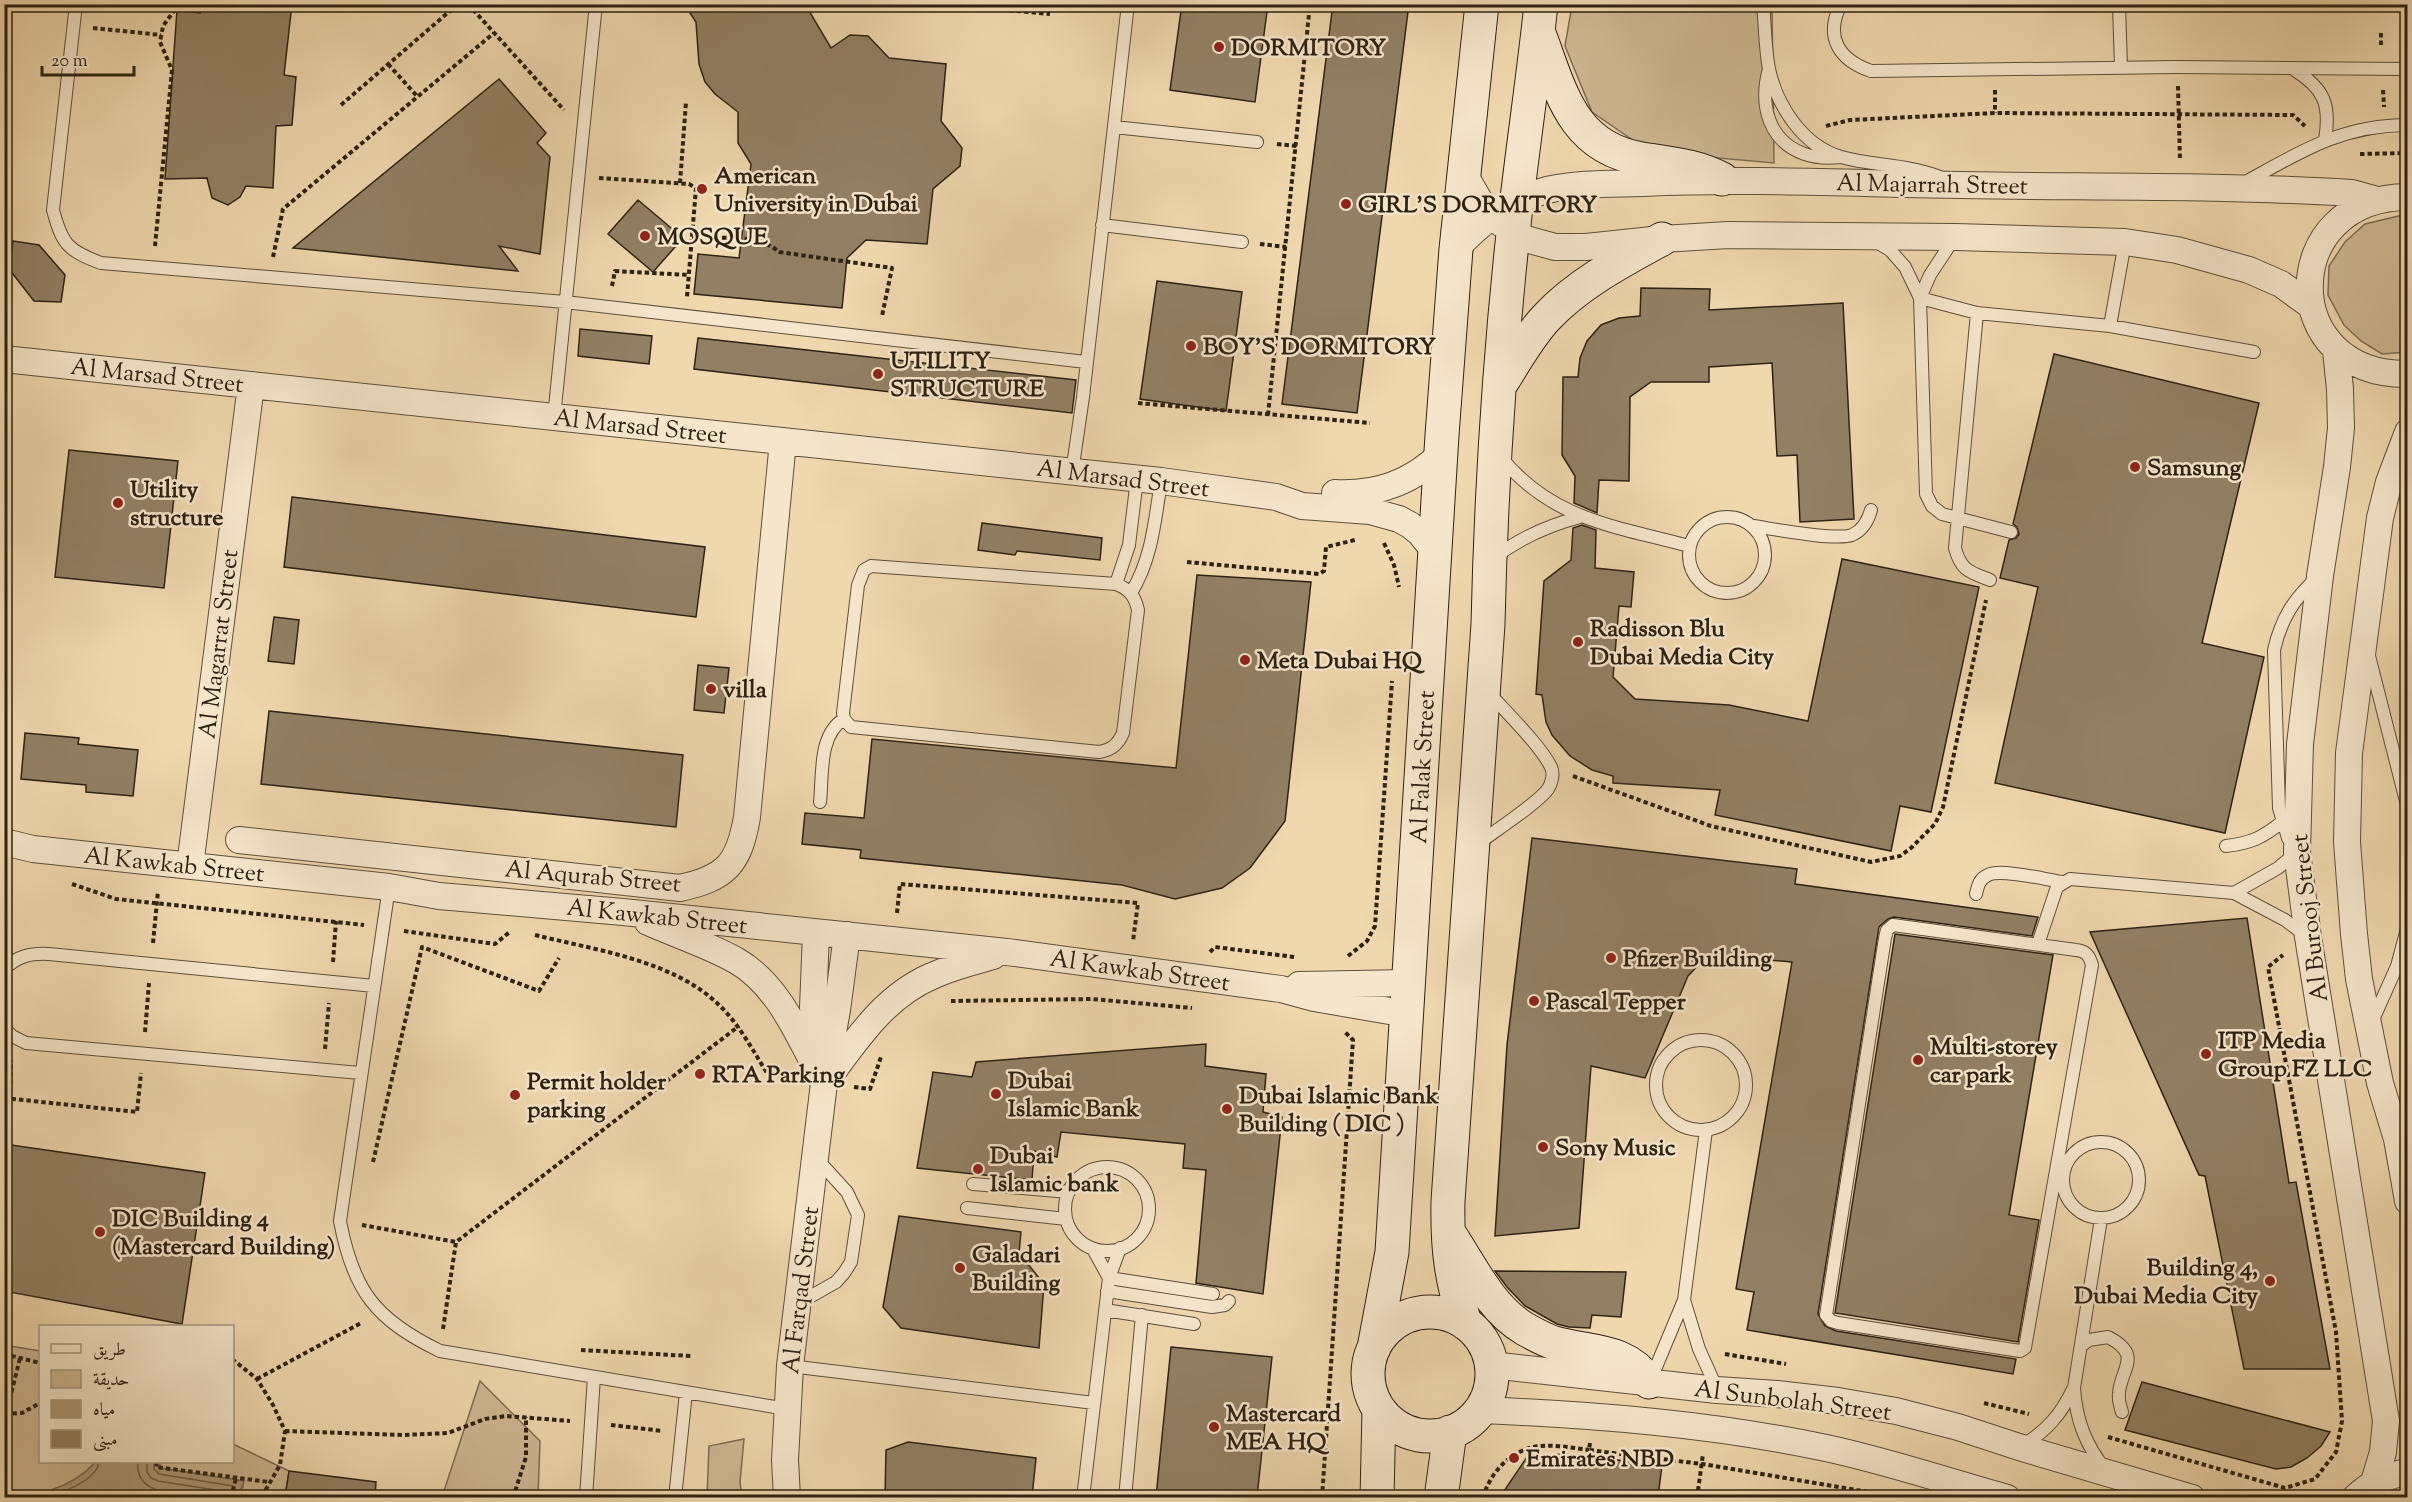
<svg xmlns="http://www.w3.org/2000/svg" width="2412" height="1502" viewBox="0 0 2412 1502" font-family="'Sorts Mill Goudy',Amiri,serif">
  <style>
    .green { fill: #ceb894; stroke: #7e6d54; stroke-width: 1.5 }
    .water { fill: #ad9979; stroke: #7a6950; stroke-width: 1.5 }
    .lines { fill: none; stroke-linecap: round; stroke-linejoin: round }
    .shore { stroke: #6e5e46; stroke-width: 1.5 }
    .building { fill: #928064; stroke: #2e2213; stroke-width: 1.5 }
    .lane-casing { stroke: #5e4f3a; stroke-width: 14 }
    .street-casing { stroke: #5e4f3a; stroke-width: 28 }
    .secondary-casing { stroke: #2e2213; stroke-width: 35 }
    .path { stroke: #2e2213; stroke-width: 4; stroke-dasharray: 4.5 3; stroke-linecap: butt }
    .lane { stroke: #f5e5ca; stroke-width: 12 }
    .street { stroke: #f5e5ca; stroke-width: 26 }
    .secondary { stroke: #f5e5ca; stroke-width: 33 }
    .poi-dot { fill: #8f2418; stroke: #f5e5ca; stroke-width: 2 }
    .labels { text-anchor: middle; stroke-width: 5; stroke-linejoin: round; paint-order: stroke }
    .poi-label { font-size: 24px; font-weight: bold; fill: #2e2213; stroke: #f5e5ca; text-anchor: start }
    .street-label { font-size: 24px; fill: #2e2213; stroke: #f5e5ca }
  </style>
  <rect width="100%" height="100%" fill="#efd7ae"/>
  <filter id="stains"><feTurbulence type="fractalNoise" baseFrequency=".00333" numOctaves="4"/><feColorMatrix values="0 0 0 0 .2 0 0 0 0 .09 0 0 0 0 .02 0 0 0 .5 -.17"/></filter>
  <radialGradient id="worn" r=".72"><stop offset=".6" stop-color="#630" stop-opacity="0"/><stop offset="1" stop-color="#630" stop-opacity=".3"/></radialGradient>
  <path class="green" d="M1572,5H1772L1774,163L1650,152L1592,112L1565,46Z
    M2407,214V352L2382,354L2361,341L2344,325L2328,295L2329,266L2345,242L2365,224Z
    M4,1345L40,1351V1462H96C73,1486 36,1502 5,1487Z
    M480,1381L540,1441L538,1497H442Z
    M744,1439L740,1482L742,1497H707L709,1446Z
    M233,1444L289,1471L285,1497L235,1498L243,1487V1481L159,1468L160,1462H232Z"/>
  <path class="water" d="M96,1462H160V1468L244,1481L239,1494L235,1498L5,1497V1487C36,1502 73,1486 96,1462Z"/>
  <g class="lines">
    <path class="shore" d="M138,1462C134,1496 180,1494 204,1498
      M147,1462V1472L151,1478L158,1481L222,1491L224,1498
      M154,1462V1469L159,1474L233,1486L235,1489L232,1498
      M45,1498C61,1493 97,1481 99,1462"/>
  </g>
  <path class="building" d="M200,4H292L284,75L296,77L292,125L276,126L273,188L246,186L240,197L228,205L212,198L207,178L165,179L177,10L200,13Z
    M684,4H805L831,48L850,35L868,36L889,58L946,64L941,121L962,148L960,166L933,189L927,244L866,240L847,258L842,308L694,294L698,254L739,258L751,164L738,143V112L715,94L705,82L699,64L696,22Z
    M1182,4H1268L1255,102L1170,90Z
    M1333,4H1409L1357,413L1282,404Z
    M499,79L546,133L537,143L550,157L540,254L499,246L518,271L293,248Z
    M638,200L683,238L653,272L608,234Z
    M13,241L39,245L65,275L61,302L34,301L9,269Z
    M1157,281L1242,292L1226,411L1140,399Z
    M1641,288L1710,289L1709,310L1843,303L1854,519L1800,522L1797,455L1777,456L1772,363L1709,367V382H1651L1630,397L1629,481L1599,480L1597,513L1574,503L1575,476L1562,455L1563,377H1578L1580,358L1587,341L1601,325L1619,318L1640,316Z
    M580,329L652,336L649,364L578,356Z
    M698,338L1076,380L1072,413L694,369Z
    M2054,354L2259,403L2202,643L2264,657L2225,833L1995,783L2038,587L2000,578L2009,540L2016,538L2019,534L2017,527L2013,524Z
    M69,450L178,461L164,588L55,577Z
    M292,497L705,547L696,617L284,567Z
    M982,523L1102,538L1100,560L1017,551L1015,555L978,550Z
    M1582,525L1596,530L1595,568L1634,572L1631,607L1619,606L1613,677L1635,699L1729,705L1808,721L1842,559L1979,587L1931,812L1900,806L1891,851L1715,815L1720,790L1613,783V776L1592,770L1570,756L1552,735L1546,722L1542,695L1536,694L1544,581L1571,560L1573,528Z
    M1197,575L1311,582L1285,821L1250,868L1222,888L1175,899L1122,885L860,858L861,850L802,844L805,813L864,818L872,739L1176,768Z
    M274,617L299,620L294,664L268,661Z
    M698,665L729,668L724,713L694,710Z
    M269,711L683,755L676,827L261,784Z
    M25,733L79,738L78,744L138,750L133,796L86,792V785L21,779Z
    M1532,838L1797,869L1795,884L2038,917L2032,936L1894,917L1888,919L1879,927L1818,1314L1825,1326L1836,1331L2016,1359L2013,1374L1747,1330L1754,1292L1736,1289L1792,962L1708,955L1688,976L1645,1078L1591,1066L1579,1228L1495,1236L1507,1045Z
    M2247,918L2289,1183L2296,1182L2330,1369H2244L2205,1176L2199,1175L2090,932Z
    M1895,934L2053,955L2009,1215L2039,1220L2018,1342L1835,1313Z
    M1206,1044L1205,1066L1266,1074L1263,1112L1282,1117L1263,1294L1196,1283L1206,1170L1183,1168L1185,1144L1061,1132L1057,1157L1034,1151L1032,1180L917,1168L933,1072L972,1077L976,1062Z
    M4,1144L205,1173L182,1324L4,1291Z
    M899,1216L1021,1232L1019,1253L1044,1284L1039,1348L901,1328L883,1307Z
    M1495,1271L1626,1272L1621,1317L1592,1315L1590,1328L1569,1327L1557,1324L1525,1306L1507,1287Z
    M1171,1347L1272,1357L1257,1497H1156Z
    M2142,1382L2239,1408L2330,1432L2321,1446L2307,1458L2291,1467L2276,1469L2125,1430Z
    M908,1442L1036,1458L1032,1497H885L886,1450Z
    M1563,1454L1662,1465L1658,1497H1500L1527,1457Z
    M289,1471L376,1482L375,1497H285Z"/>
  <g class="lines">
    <defs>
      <path id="lane" d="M76,4L53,210C62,244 68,251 101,263L565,302L1086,362
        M1763,4C1765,25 1765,48 1769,69C1777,106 1803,146 1841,157C1874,166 1906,164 1940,177
        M1841,4C1824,37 1839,60 1871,71L2177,67L2408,69
        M2119,4L2121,68
        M1769,69C1754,122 1784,164 1841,157
        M2293,69C2324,88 2331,104 2325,140
        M1114,127L1257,142
        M2244,183C2300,152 2341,125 2408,125
        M1102,225L1242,242
        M1875,241L1890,250L1905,267L1920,298L1926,494L1932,506L1942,514L2011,532
        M1920,298L1977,313L2110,326L2254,352
        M1920,298L1930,275L1955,237
        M1977,313L1955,548C1961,571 1970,572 1990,580
        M2110,326L2125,242
        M554,417L596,4
        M1500,456C1551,520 1615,526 1689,546
        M1072,472L1083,397L1128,4
        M1689 555a38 38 0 1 1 76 0a38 38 0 1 1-76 0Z
        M1753,526C1774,529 1836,541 1852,535C1863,530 1868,521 1871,510
        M1495,557C1522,537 1549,525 1580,517
        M871,566L1116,584C1129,589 1135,596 1138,610L1123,733C1118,744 1112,750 1099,752L851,727L844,719L843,713L858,585L864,570Z
        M1116,584L1129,545L1137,479
        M1131,593C1152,559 1155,520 1161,481
        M2369,656L2408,809
        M820,802C823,775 818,735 844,719
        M1479,843C1495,831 1538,803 1548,789C1552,783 1554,773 1551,767C1540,745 1506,712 1489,693
        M2226,846C2251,843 2262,838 2282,822
        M389,887L340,1221C353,1291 376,1320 440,1351L787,1409
        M2234,893L2278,868L2297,852L2288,838L2279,808L2274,650C2281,620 2293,599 2317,578
        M1976,894C1978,886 1979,879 1988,875C2001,868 2047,880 2063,882
        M1893,925L2076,950C2086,951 2089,955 2092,965L2026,1342L2025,1348L2020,1351L1838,1323L1831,1321L1826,1315L1885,938L1887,930Z
        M2038,944L2057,887L2070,879L2234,893L2285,920L2305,935
        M4,969C18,956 30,953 49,954L374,986
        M2372,1022L2397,966L2408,925
        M4,1028L12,1036L26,1043L360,1073
        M1656 1085a45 45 0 1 1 90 0a45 45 0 1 1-90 0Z
        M2063 1180a38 38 0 1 1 76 0a38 38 0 1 1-76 0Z
        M1065 1209a42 42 0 1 1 84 0a42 42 0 1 1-84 0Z
        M973,1184L1069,1192
        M967,1208L1066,1219
        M2101,1219L2074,1388C2076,1419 2085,1444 2105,1469
        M1093,1249L1109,1278
        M1109,1278L1213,1294
        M1107,1291L1212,1307L1225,1305L1229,1301
        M1684,1300L1699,1349L1717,1389
        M799,1303L836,1282L844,1273L851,1262L858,1215L847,1192L816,1158
        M1105,1310L1194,1324
        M2081,1346L2089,1340L2108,1337C2143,1355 2121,1368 2119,1393C2118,1400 2120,1406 2122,1412
        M790,1366L1094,1403
        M1651,1379L1684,1300L1706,1130
        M2022,1446C2046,1431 2061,1415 2073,1389
        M586,1498L594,1377
        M675,1498L686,1392
        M1083,1498L1109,1278L1120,1248
        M1125,1498L1142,1315"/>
      <path id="street" d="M1464,174L1481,203L1502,224L1526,239L1555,247H1586L1662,239L1728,235L1955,237L2125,242L2177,250L2249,270L2281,284L2310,305
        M2408,197C2278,197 2276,376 2408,374
        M1456,249C1481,221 1510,200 1547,190C1578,183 1612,184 1643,183C1731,179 1818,182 1906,184C2054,188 2203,184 2352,193L2377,200
        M2336,351L2340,389L2341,428L2337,467L2320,576L2300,744L2297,852L2308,937L2386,1421L2383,1452L2374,1482
        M4,359L1161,481L1276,497L1302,506L1370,511L1399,519L1410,525L1420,533L1435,552
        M2408,432L2389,482L2380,518L2349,753L2347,842L2354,934L2359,979L2380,1083L2397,1139L2408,1201
        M1335,493C1377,495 1411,483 1441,454
        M239,840L680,888C726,878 739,864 747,817L783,441
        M4,842L33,849L389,887L439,896L623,912L1007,952L1281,989L1314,998L1407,1014
        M190,866L251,385
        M648,922C677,935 709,945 737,961C780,986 801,1041 824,1083
        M816,933L813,1008L820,1065
        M1299,985L1409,983
        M828,1078C857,1039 885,996 932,976C951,967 972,962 993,956
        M1491,1365L1717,1390L1777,1394L1838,1401L1896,1411L1958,1427L2019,1447L2192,1498
        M1481,1410C1597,1415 1712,1424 1826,1448C1887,1461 1946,1481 2007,1498
        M787,1498L785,1460L790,1366L824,1083L837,1010L847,935
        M2355,1498C2370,1483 2387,1475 2408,1472"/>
      <path id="secondary" d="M1540,36C1561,93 1573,148 1642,159C1673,164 1694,165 1722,179
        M1502,382C1516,360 1529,336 1547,317C1579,283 1622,261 1662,239
        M1451,1236C1472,1268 1491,1309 1525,1329C1534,1334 1545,1340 1554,1343C1591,1353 1625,1348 1649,1382
        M1368 1374a62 62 0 1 1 124 0a62 62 0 1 1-124 0Z
        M1465,1323C1451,1279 1447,1248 1448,1201L1488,624C1491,493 1499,364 1513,234C1521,158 1533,81 1541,4
        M1374,1348L1392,1252L1442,435L1456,249L1482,4
        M1377,1498L1379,1410
        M1441,1498L1450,1432"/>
    </defs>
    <use href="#lane" class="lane-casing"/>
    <use href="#street" class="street-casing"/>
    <use href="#secondary" class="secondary-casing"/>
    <path class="path" d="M468,4L564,110
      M942,4L1050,14
      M93,28L161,35
      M2381,33V47
      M388,64L417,96
      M2178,86L2180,160
      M1995,90V113
      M2383,90L2384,107
      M341,105L458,4
      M1826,126L1850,120L1995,113L2293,115L2305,126
      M1277,144L1297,146
      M2360,154L2408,153
      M599,178L689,184L696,188L687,297
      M680,183L686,102
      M692,238C720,239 758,233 779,252L892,268L882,316
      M1260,244L1286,247
      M155,246L172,70L160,42L163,26L179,4
      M273,257L283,209L494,33
      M612,286L615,271L689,275
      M1138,403L1370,423
      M1268,415L1310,4
      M1384,543L1394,565L1399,587
      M1187,562L1319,574L1324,571L1326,547L1355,540
      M1573,776L1711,826L1871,862L1900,856L1911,848L1935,824L1943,807L1986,600
      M72,884L116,899L364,925
      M897,913L900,884L1138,903L1133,941
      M404,931L495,944L511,931
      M535,935C595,950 673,960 719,1005C739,1024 752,1049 767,1073L791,1077
      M153,943L158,891
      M1210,952L1215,947L1294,957
      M1348,956L1367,941L1375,926L1392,681
      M333,962L336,921
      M951,1001L1092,999L1192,1008
      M145,1032L149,983
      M325,1049L329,1003
      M854,1087L870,1089L881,1057
      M4,1098L137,1112L141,1073
      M10,1099L11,1060
      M373,1162L422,947L539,991L559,958
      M362,1225L456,1242
      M443,1329L456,1242L739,1026
      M581,1350L691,1356
      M4,1354L40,1363
      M1725,1354L1786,1364
      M232,1359L257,1379L273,1405L285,1431L280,1465L261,1498
      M257,1379L361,1323
      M1984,1403L2029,1414
      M5,1414L22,1413L40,1403
      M6,1414L20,1358
      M611,1425L663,1431
      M285,1431L404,1435L448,1433L485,1419L506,1416L570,1421
      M2108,1437L2285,1488L2315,1479L2336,1452L2342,1421L2336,1332L2268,967L2283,955
      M1590,1443L1589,1450L1702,1464L1875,1493L1889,1498
      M157,1462L156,1467L269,1482
      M231,1498L236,1478
      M513,1498L526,1457V1417
      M1322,1498L1353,1040L1345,1032
      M1483,1498C1490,1471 1514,1447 1542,1446C1558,1445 1574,1448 1589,1450
      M1697,1498L1703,1454"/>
    <use href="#lane" class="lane"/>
    <use href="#street" class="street"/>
    <use href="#secondary" class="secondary"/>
  </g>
  <g class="poi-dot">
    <circle cx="1219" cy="47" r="6"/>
    <circle cx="702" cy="189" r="6"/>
    <circle cx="1346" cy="204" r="6"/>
    <circle cx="645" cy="236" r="6"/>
    <circle cx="1191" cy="346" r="6"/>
    <circle cx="878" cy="374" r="6"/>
    <circle cx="2135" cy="467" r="6"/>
    <circle cx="118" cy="503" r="6"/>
    <circle cx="1578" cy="642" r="6"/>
    <circle cx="1245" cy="660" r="6"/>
    <circle cx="711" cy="689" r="6"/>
    <circle cx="1611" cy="958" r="6"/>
    <circle cx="1534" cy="1001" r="6"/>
    <circle cx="2206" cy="1054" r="6"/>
    <circle cx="1918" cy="1060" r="6"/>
    <circle cx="700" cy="1074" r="6"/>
    <circle cx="996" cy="1094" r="6"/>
    <circle cx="515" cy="1095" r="6"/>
    <circle cx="1227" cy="1109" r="6"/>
    <circle cx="1543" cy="1147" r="6"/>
    <circle cx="978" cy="1169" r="6"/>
    <circle cx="100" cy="1232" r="6"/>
    <circle cx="960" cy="1268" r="6"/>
    <circle cx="2270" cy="1281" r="6"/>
    <circle cx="1214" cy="1427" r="6"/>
    <circle cx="1514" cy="1458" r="6"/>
  </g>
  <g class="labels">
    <g class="poi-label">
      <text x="1231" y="55">DORMITORY</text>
      <text x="714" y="183">American<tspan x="714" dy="28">University in Dubai</tspan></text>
      <text x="1358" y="212">GIRL'S DORMITORY</text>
      <text x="657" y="244">MOSQUE</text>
      <text x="1203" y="354">BOY'S DORMITORY</text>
      <text x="890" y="368">UTILITY<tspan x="890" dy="28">STRUCTURE</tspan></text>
      <text x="2147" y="475">Samsung</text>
      <text x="130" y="497">Utility<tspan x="130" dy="28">structure</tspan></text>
      <text x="1590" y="636">Radisson Blu<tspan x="1590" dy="28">Dubai Media City</tspan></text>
      <text x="1257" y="668">Meta Dubai HQ</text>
      <text x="723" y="697">villa</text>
      <text x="1623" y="966">Pfizer Building</text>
      <text x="1546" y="1009">Pascal Tepper</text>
      <text x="2218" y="1048">ITP Media<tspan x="2218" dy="28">Group FZ LLC</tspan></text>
      <text x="1930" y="1054">Multi-storey<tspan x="1930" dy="28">car park</tspan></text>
      <text x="712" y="1082">RTA Parking</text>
      <text x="1008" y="1088">Dubai<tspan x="1008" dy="28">Islamic Bank</tspan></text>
      <text x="527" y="1089">Permit holder<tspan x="527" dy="28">parking</tspan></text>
      <text x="1239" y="1103">Dubai Islamic Bank<tspan x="1239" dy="28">Building ( DIC )</tspan></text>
      <text x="1555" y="1155">Sony Music</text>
      <text x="990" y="1163">Dubai<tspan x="990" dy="28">Islamic bank</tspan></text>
      <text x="112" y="1226">DIC Building 4<tspan x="112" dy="28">(Mastercard Building)</tspan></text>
      <text x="972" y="1262">Galadari<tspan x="972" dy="28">Building</tspan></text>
      <text x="2258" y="1275" text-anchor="end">Building 4,<tspan x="2258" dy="28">Dubai Media City</tspan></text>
      <text x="1226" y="1421">Mastercard<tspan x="1226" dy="28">MEA HQ</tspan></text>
      <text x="1526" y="1466">Emirates NBD</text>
    </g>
    <g class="street-label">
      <text transform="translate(1932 184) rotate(1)" y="8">Al Majarrah Street</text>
      <text transform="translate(157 375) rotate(6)" y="8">Al Marsad Street</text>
      <text transform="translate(640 426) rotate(6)" y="8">Al Marsad Street</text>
      <text transform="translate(1123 478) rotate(7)" y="8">Al Marsad Street</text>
      <text transform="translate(218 644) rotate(-83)" y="8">Al Magarrat Street</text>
      <text transform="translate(1422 767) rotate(-87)" y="8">Al Falak Street</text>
      <text transform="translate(174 864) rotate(6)" y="8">Al Kawkab Street</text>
      <text transform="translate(593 876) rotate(5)" y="8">Al Aqurab Street</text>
      <text transform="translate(657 916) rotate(6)" y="8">Al Kawkab Street</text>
      <text transform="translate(2309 918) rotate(-97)" y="8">Al Burooj Street</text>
      <text transform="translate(1140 970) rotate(8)" y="8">Al Kawkab Street</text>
      <text transform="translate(800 1290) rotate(-83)" y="8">Al Farqad Street</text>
      <text transform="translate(1793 1400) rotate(7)" y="8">Al Sunbolah Street</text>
    </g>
  </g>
  <rect width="2412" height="1502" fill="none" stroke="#efd7ae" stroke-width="24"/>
  <rect x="6" y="6" width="2400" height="1490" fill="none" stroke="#2e2213" stroke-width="3"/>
  <rect x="12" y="12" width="2388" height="1478" fill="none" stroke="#2e2213" stroke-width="1.5"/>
  <rect x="39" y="1325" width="195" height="138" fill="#f5e5ca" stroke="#a59781" stroke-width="1.5"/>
  <rect x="51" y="1344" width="30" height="9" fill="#f5e5ca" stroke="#a59781" stroke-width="1.5"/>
  <text x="93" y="1355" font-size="18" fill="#2e2213">طريق</text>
  <rect x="51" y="1370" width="30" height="18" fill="#ceb894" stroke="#a59781" stroke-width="1.5"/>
  <text x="93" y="1385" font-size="18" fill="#2e2213">حديقة</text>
  <rect x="51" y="1400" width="30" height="18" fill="#ad9979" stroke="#a59781" stroke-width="1.5"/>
  <text x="93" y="1415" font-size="18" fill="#2e2213">مياه</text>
  <rect x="51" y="1430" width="30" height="18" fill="#928064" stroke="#a59781" stroke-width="1.5"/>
  <text x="93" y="1445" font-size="18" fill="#2e2213">مبنى</text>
  <path d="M42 66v9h92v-9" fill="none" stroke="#2e2213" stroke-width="3"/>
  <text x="51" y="66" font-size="18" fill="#2e2213" stroke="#f5e5ca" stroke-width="4.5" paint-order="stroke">20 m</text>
  <rect width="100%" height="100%" filter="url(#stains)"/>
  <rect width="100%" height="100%" fill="url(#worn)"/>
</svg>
